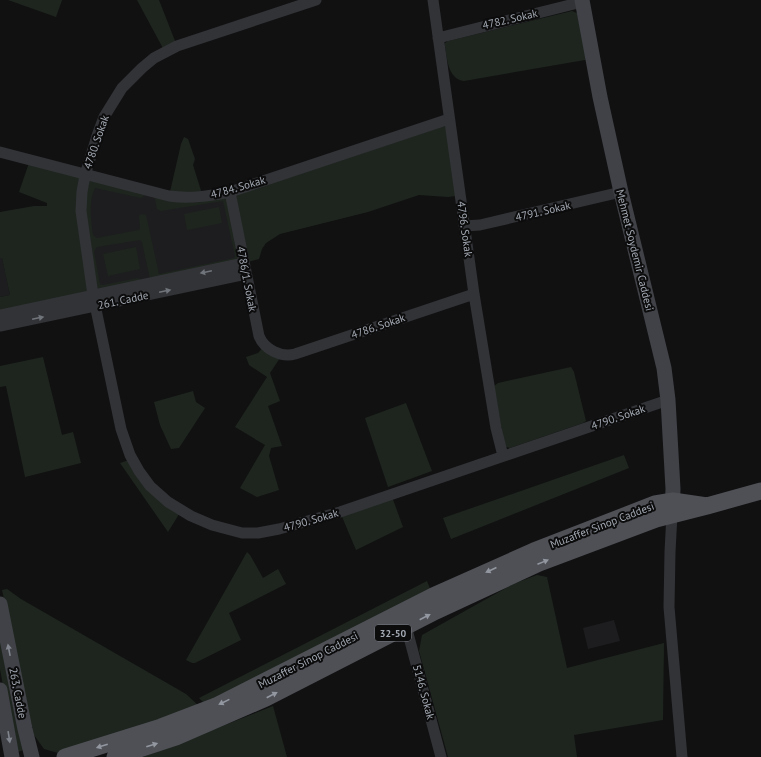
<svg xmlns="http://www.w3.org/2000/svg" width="761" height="757" viewBox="0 0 761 757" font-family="'PT Sans',sans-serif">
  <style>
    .built { fill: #1d1d1f }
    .green { fill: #1e251e }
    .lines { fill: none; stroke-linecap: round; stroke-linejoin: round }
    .street { stroke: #323337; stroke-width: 11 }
    .secondary { stroke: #404247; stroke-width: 15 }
    .primary { stroke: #4f5056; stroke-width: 17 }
    .oneway { fill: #70747b }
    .oneway2 { fill: #9297a0 }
    .oneway3 { fill: #80858d }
    .labels { text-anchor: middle; stroke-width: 4; stroke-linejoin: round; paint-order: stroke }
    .shield { fill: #0c0c0d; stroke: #767a80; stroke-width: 1 }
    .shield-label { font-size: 10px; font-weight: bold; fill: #a3a9b2 }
    .street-label { font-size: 11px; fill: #a3a9b2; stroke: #0c0c0d }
  </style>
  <rect width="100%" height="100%" fill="#111112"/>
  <path class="built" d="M85,175L169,196L230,192L244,263L93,295Z
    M0,258H2L5,271L10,295L0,297Z
    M614,620L620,641L588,649L583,628Z"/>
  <path class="green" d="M8,0H62L56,17Z
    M137,0H159L177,46L165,52Z
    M572,11L577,13L587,58L585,60L464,81C448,79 447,59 445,46V43L448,41Z
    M444,126L446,127L456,196L448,197L419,195L368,212L280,234L266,243L262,249L259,259L248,262L236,197V195Z
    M184,137L188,139L195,159L193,165L203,197L230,192L244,263L151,283L142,242L140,240L97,247L94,251L100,284L103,285L138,278L142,280L0,315V297L10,295L2,258H0V212L34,206H47V203L19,192L30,160L146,191L144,196L141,198L95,188C88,202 91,220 93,235L97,238L139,230L140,228L139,216L141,214L146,215L159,274L234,258L235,256L223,201L161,211L157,209L155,199L156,193L169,196L181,144Z
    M219,207L222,223L187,230L184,214Z
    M136,247L140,269L108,276L103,254Z
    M265,345L282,355L270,373L280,401L268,406L282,446L271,448L269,456L279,490L257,497L240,488L265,445L235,427L267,377L249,365L246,357L258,353Z
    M43,357L62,435L73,432L81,463L25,477L6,386L0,387V366Z
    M571,367L574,372L586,421L583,423L510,448L506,447L503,437L494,386L498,383Z
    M193,391L196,402L205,408L179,448L171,449L160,425L154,402Z
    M406,403L432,471L388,487L365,418Z
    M624,455L629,468L451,539L443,518Z
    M132,459L134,463L181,511L168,532L120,463Z
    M391,494L403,527L356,550L340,512Z
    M247,552L250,555L263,578L278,569L286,584L229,613L241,640L195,663H192L186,660Z
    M537,575L547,577L567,668L664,643L663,720L574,735L577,757H448L419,651L422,635L513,584Z
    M427,581L433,596L205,704L199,698Z
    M7,589L21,599L186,694L200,707L58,753L44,749L34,735L2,590Z
    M0,627L26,749L15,753L0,669Z
    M273,706L287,757H143Z"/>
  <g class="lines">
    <path class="street" d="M316,0L177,46L154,58L142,68L122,88L104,117L98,133L85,175L82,192L81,211L93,295L121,429L130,455L139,471L150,486L168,502L191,516L212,525L242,533H258L279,529L340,512L668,400
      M433,0L474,294L496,428L503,456
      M438,38L582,2
      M0,152L169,196C190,199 209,196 230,192L449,119
      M230,192L259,336C264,349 281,358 295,354L474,294
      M464,226L480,225L621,192
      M0,315L244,263
      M0,326L246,274
      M672,514L670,552L669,607L682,757
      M406,626L441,757"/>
    <path class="secondary" d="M582,0L600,97L621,192L664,368L668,400L673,489L672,513
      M0,604L25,729L32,757
      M0,690L12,757"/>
    <path class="primary" d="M707,506L761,491
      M65,757L161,727L216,706L433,596L534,551L655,504L673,501L707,506L656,519L539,563L436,611L266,698L176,737L115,757"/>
  </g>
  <defs><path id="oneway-solid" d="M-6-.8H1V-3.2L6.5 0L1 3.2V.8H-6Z"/></defs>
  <g class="oneway">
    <use href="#oneway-solid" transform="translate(206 272) rotate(168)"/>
    <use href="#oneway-solid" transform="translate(165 291) rotate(-12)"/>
    <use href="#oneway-solid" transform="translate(38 318) rotate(-12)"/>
  </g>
  <g class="oneway2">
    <use href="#oneway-solid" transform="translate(543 562) rotate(-22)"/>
    <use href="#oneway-solid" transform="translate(491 570) rotate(155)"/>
    <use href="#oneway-solid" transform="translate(425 617) rotate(-27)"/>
    <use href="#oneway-solid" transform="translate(272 695) rotate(-27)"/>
    <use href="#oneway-solid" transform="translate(224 702) rotate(154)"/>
    <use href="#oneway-solid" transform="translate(152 745) rotate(-18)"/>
    <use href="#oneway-solid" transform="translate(102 746) rotate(163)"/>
  </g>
  <g class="oneway3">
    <use href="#oneway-solid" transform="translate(9 650) rotate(-101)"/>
    <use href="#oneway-solid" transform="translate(9 737) rotate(81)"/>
  </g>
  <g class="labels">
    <rect class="shield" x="375" y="625" width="36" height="16" rx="3"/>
    <g class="shield-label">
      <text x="393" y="637">32-50</text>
    </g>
    <g class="street-label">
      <text transform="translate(510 19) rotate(-13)" y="4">4782. Sokak</text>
      <text transform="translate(96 142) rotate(-71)" y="4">4780. Sokak</text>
      <text transform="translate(238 187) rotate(-16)" y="4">4784. Sokak</text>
      <text transform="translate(543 211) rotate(-13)" y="4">4791. Sokak</text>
      <text transform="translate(465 229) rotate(82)" y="4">4796. Sokak</text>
      <text transform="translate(635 250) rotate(76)" y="4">Mehmet Soydemir Caddesi</text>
      <text transform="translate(247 279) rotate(79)" y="4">4786/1. Sokak</text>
      <text transform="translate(123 300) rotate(-12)" y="4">261. Cadde</text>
      <text transform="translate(378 326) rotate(-19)" y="4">4786. Sokak</text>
      <text transform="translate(618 417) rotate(-19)" y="4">4790. Sokak</text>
      <text transform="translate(311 520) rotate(-16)" y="4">4790. Sokak</text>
      <text transform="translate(602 525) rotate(-21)" y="4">Muzaffer Sinop Caddesi</text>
      <text transform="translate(308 660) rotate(-27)" y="4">Muzaffer Sinop Caddesi</text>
      <text transform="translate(424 692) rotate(75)" y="4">5146. Sokak</text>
      <text transform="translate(18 693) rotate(79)" y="4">263. Cadde</text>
    </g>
  </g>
</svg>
